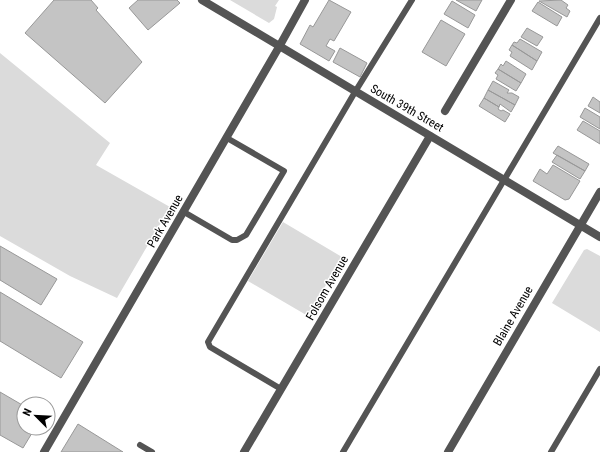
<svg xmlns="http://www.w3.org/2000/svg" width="600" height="452" viewBox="0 0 600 452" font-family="'Roboto Condensed',sans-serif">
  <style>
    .green { fill: #dbdbdb }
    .building { fill: #c4c4c4; stroke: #989898 }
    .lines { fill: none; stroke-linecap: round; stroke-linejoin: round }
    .service { stroke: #545454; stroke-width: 6 }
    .minor { stroke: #545454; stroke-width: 8 }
    .tertiary { stroke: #545454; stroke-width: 8 }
    .labels { text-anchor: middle; stroke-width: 3; stroke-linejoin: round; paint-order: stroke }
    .street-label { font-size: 12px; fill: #000; stroke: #fff }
  </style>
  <rect width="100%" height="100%" fill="#fff"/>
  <path class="green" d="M230,0H279L275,6L277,7L274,19L269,23Z
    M0,53L110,143L96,165L170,207L117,298L70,276L0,236Z
    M283,222L342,257L308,316L248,281Z
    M587,249L600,256V332L552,303L584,250Z"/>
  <path class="building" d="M54,0H91L98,8L96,10L142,62L105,103L25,33Z
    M138,0H177L180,3L148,30L129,8Z
    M329,0L351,12L334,41L330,39L326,46L335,51L329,61L300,44L310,25L313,27Z
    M456,0H482L476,11Z
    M561,0L568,5L566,8L570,11L567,17L539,1Z
    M452,1L475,15L468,28L444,14Z
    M538,2L562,17L557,26L532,11Z
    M441,20L465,34L446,66L422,52Z
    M527,28L543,37L537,46L521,37Z
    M520,39L542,52L537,61L512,45L514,42L517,43Z
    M512,45L537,61L532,70L510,56L512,52L509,50Z
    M340,48L367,63L360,77L333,62Z
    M506,61L526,74L521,83L498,69L501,64L503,66Z
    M498,69L521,83L516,91L496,79L498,75L495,73Z
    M493,81L509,90L507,93H512L519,97L515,105L488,90Z
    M488,90L515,105L511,112L500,104L499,107L484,98Z
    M593,97L600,102V113L588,106Z
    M484,98L499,107L498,109L501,111L503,110L510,114L505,122L479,106Z
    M585,108L600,117V129L580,117Z
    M583,121L600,131V144L577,130Z
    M558,146L589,164L585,171L553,153Z
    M557,155L585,171L580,179L552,162Z
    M553,165L580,181L569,199L565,200L533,181L540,169L547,174Z
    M0,246L57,279L41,305L0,280Z
    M0,292L83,342L61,378L0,341Z
    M0,392L24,406V428H35L23,448L0,435Z
    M78,424L123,452H61Z"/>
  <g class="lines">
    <path class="service" d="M184,212L232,240H237L246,235L284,171L227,138
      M281,389L210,347L208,342L355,92L412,0
      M140,445L152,452
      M343,452L600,18
      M551,452L600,369"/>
    <path class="minor" d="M445,111L511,0
      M44,452L279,47L305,0
      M244,452L430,136
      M448,452L600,192"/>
    <path class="tertiary" d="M202,0L600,237"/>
  </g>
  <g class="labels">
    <g class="street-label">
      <text transform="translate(407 108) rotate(30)" y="4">South 39th Street</text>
      <text transform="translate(165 221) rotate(-60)" y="4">Park Avenue</text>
      <text transform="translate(327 288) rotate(-60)" y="4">Folsom Avenue</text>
      <text transform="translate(513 316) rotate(-60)" y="4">Blaine Avenue</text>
    </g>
  </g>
  <g transform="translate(36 416) rotate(294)"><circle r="19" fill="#ffffff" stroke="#999999"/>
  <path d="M0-3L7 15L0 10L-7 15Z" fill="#000000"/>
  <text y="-6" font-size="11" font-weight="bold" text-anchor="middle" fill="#000000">N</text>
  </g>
</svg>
